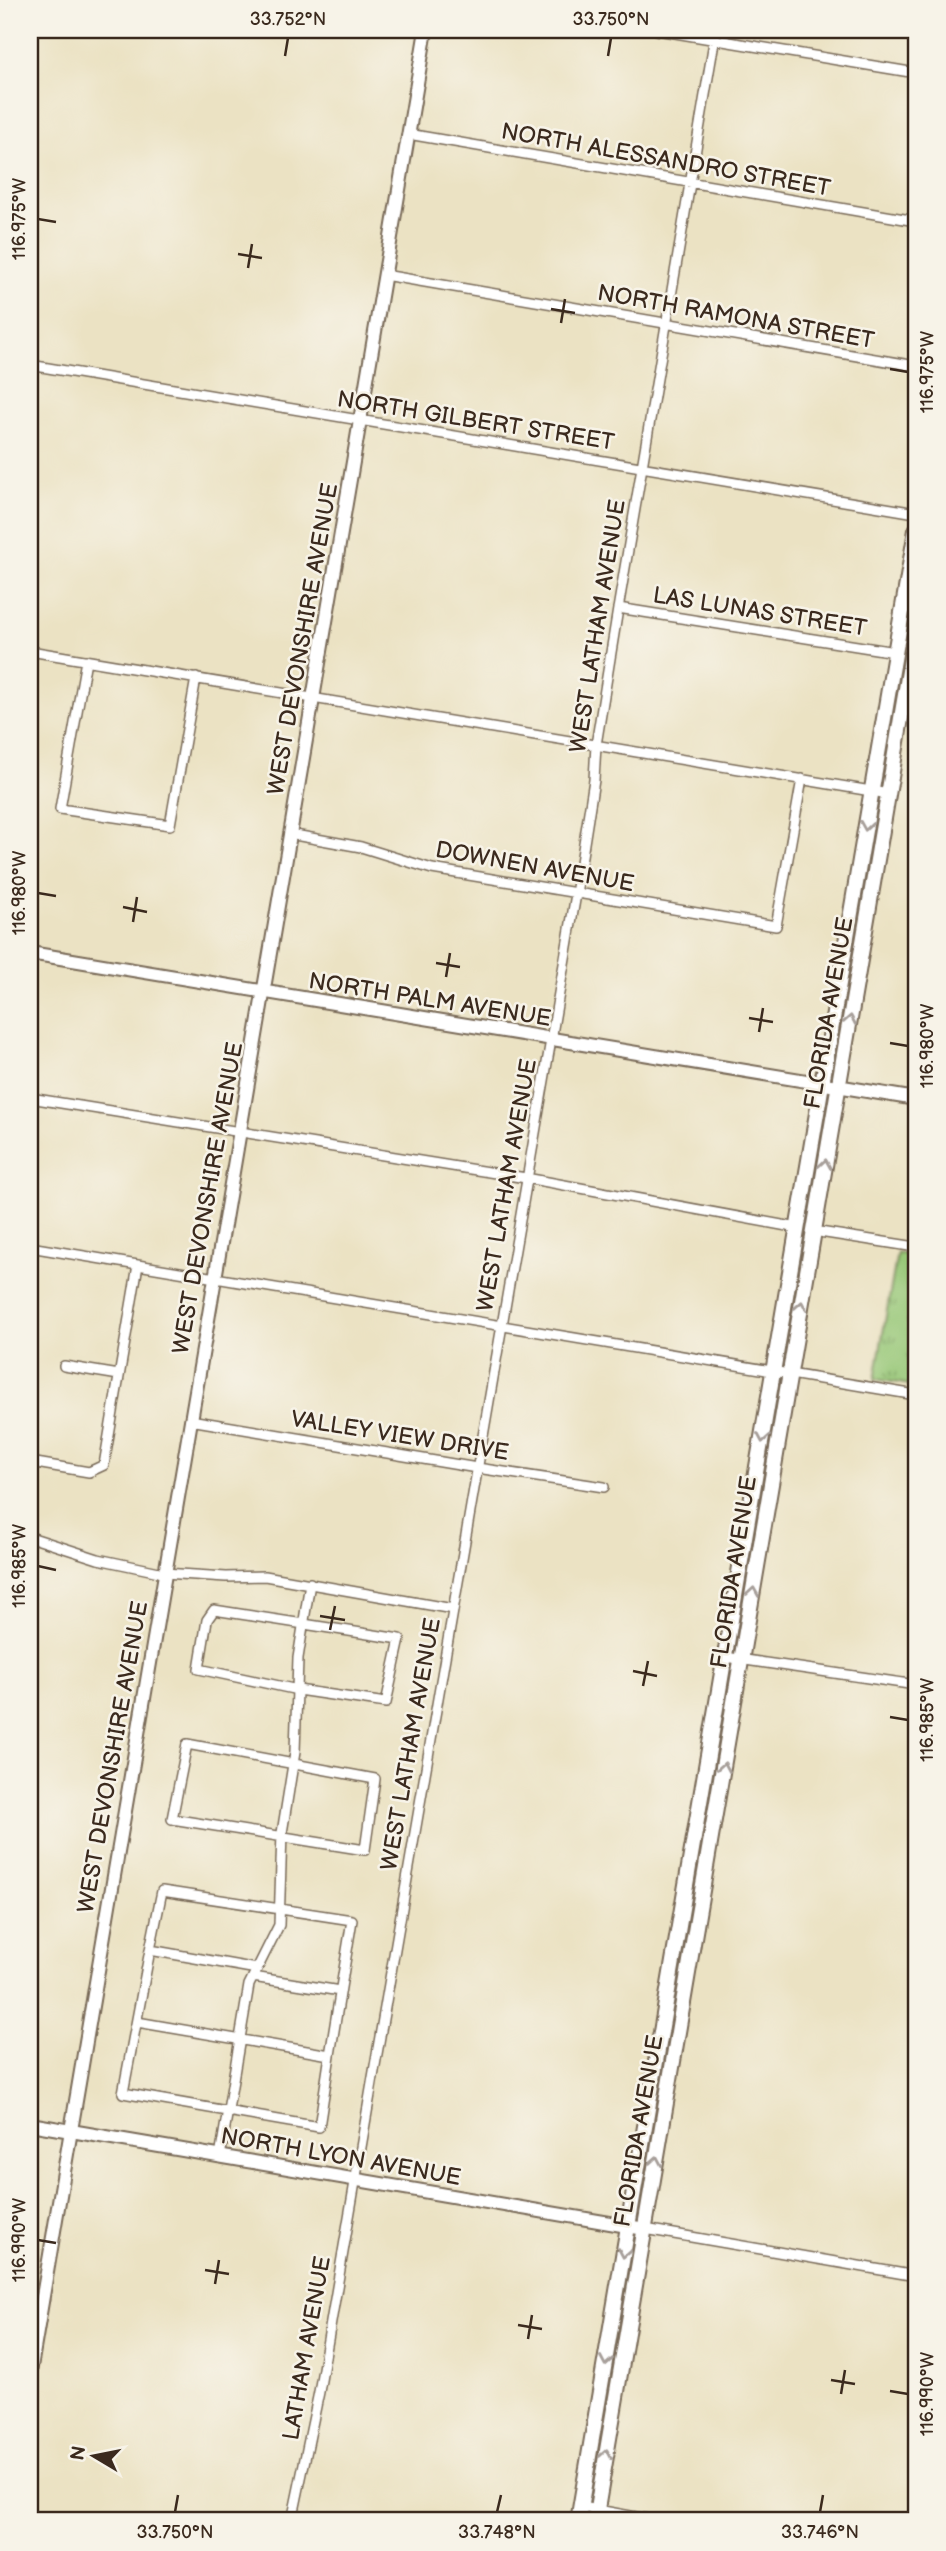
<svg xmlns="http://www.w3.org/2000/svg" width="946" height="2551" viewBox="0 0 946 2551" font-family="'Balsamiq Sans',sans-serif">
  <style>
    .grass { fill: url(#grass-tufts); stroke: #6a794b; stroke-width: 2 }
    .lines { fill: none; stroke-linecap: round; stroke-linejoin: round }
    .minor-casing { stroke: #796a58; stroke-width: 12 }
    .tertiary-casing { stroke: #796a58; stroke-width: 16 }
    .primary-casing { stroke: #796a58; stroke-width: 18 }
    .minor { stroke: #fff; stroke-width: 9 }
    .tertiary { stroke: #fff; stroke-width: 12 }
    .primary { stroke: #fff; stroke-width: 14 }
    .oneway { stroke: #a79f9a }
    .ticks { fill: none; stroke: #3b2a1e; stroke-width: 2.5 }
    .labels { text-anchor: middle; stroke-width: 5; stroke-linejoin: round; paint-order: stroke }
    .street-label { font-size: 23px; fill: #3b2a1e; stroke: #f7f3e8 }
    .neatline { fill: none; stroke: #3b2a1e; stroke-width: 2.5 }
    .ticks-label { font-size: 18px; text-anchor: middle; fill: #3b2a1e }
  </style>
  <defs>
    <pattern id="grass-tufts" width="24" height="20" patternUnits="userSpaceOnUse" patternTransform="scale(1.75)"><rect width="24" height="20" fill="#98c878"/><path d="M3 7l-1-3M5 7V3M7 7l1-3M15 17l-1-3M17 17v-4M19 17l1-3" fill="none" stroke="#7da362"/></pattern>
  </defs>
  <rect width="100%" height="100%" fill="#f7f3e8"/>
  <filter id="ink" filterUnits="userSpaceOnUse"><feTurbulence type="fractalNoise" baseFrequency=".0143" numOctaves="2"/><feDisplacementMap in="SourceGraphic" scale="14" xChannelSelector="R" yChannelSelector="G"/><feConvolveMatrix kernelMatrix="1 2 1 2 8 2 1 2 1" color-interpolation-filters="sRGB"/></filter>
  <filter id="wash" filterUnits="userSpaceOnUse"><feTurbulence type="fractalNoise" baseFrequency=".00686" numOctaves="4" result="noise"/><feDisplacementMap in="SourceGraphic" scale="28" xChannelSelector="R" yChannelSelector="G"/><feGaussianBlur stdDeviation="1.57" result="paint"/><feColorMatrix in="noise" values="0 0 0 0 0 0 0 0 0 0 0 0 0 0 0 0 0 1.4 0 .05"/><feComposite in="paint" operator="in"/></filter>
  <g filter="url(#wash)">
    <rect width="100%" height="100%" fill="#ebe2c3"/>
    <path class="grass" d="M897,1253L916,1256V1386L875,1379Z"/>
  </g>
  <g filter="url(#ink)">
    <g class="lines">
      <defs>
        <path id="minor" d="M657,30L916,73
          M408,134L916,221
          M384,275L916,366
          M30,365L916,513
          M618,608L895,652
          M30,651L889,794
          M86,660L60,809L170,825L196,678
          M289,834L361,847L432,869L776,926L802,779
          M30,1098L526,1178L798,1228
          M813,1231L916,1247
          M30,1247L916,1395
          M64,1366L119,1375
          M190,1420L477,1468L604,1487
          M30,1462L89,1472L104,1465L138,1265
          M30,1537L98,1559L164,1573L226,1577L265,1576L453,1609
          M214,1610L400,1639L386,1703L298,1690L199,1669L207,1620Z
          M725,1657L916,1685
          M187,1744L375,1779L365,1850L172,1819Z
          M257,1969L150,1950L162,1891L352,1920L330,2055
          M253,1977L340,1991
          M137,2022L330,2055L319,2127L123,2093L150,1950
          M220,2157L249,1985L279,1925L282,1833L295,1752L298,1658L310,1583
          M645,2229L916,2276
          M581,2507L658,2521
          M292,2521L319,2392L576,894L594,780L596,745L618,609L716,30"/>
        <path id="tertiary" d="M30,953L916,1099
          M30,2124L645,2229
          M30,2373L426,30"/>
        <path id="primary" d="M578,2521L916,530
          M595,2521L916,630"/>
      </defs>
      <use href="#minor" class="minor-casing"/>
      <use href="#tertiary" class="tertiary-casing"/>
      <use href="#primary" class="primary-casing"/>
      <use href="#minor" class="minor"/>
      <use href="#tertiary" class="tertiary"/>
      <use href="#primary" class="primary"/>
    </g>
    <defs><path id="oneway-chevron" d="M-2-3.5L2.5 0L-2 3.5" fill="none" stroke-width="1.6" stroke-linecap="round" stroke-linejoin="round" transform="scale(1.75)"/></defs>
    <g class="oneway">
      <use href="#oneway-chevron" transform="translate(866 826) rotate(99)"/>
      <use href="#oneway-chevron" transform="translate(850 1020) rotate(-80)"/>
      <use href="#oneway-chevron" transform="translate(825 1164) rotate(-81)"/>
      <use href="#oneway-chevron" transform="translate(801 1306) rotate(-80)"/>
      <use href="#oneway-chevron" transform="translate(763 1438) rotate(100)"/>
      <use href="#oneway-chevron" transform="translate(753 1592) rotate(-81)"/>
      <use href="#oneway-chevron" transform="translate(724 1767) rotate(-80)"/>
      <use href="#oneway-chevron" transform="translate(656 2161) rotate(-80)"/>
      <use href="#oneway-chevron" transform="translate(624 2253) rotate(100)"/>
      <use href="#oneway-chevron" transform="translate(606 2361) rotate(100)"/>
      <use href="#oneway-chevron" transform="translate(606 2454) rotate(-80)"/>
    </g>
  </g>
  <path class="ticks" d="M285,56L288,38M608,56L611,38M38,219L56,222M238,254L262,258M248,268L252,244M551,309L575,313M561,323L565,299M890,369L908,372M38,893L56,896M123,907L147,912M133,922L137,897M436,963L460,967M446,977L450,953M749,1018L773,1022M759,1032L763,1008M890,1043L908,1046M38,1566L56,1570M320,1616L345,1620M330,1630L335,1606M633,1671L657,1676M643,1686L648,1661M890,1717L908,1720M38,2240L56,2243M205,2270L229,2274M215,2284L219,2260M518,2325L542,2329M528,2339L532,2315M831,2380L855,2384M890,2391L908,2394M841,2394L845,2370M175,2512L178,2495M497,2512L501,2495M820,2512L823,2495"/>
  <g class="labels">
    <g class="street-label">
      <text transform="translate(666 159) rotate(10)" y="8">NORTH ALESSANDRO STREET</text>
      <text transform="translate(736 316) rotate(10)" y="8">NORTH RAMONA STREET</text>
      <text transform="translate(476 420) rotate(9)" y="8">NORTH GILBERT STREET</text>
      <text transform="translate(760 611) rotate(9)" y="8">LAS LUNAS STREET</text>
      <text transform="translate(597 626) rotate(-81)" y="8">WEST LATHAM AVENUE</text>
      <text transform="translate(302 639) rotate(-80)" y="8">WEST DEVONSHIRE AVENUE</text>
      <text transform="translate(535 866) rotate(10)" y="8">DOWNEN AVENUE</text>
      <text transform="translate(430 999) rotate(9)" y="8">NORTH PALM AVENUE</text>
      <text transform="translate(828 1013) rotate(-80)" y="8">FLORIDA AVENUE</text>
      <text transform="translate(506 1185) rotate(-80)" y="8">WEST LATHAM AVENUE</text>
      <text transform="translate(207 1198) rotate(-80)" y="8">WEST DEVONSHIRE AVENUE</text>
      <text transform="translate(400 1435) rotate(9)" y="8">VALLEY VIEW DRIVE</text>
      <text transform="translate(733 1572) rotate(-81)" y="8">FLORIDA AVENUE</text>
      <text transform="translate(410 1744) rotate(-80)" y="8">WEST LATHAM AVENUE</text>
      <text transform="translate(112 1757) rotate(-80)" y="8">WEST DEVONSHIRE AVENUE</text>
      <text transform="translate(638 2131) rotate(-80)" y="8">FLORIDA AVENUE</text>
      <text transform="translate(341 2156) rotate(10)" y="8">NORTH LYON AVENUE</text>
      <text transform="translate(306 2348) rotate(-80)" y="8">LATHAM AVENUE</text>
    </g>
  </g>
  <rect width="946" height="2551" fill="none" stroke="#f7f3e8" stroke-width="77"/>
  <g transform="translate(94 2456) rotate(280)" stroke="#f7f3e8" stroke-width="5" paint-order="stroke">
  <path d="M0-5L12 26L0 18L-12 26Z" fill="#3b2a1e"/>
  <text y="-10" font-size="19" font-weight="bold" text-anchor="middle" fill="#3b2a1e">N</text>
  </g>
  <rect x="38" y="38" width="870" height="2474" class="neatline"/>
  <g class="ticks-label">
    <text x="288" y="25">33.752°N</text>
    <text x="611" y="25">33.750°N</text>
    <text transform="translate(19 219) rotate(-90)" y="6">116.975°W</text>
    <text transform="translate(927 372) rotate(-90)" y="6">116.975°W</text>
    <text transform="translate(19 893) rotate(-90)" y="6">116.980°W</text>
    <text transform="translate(927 1046) rotate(-90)" y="6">116.980°W</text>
    <text transform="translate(19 1566) rotate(-90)" y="6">116.985°W</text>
    <text transform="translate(927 1720) rotate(-90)" y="6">116.985°W</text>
    <text transform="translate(19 2240) rotate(-90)" y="6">116.990°W</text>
    <text transform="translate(927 2394) rotate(-90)" y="6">116.990°W</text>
    <text x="175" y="2538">33.750°N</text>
    <text x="497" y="2538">33.748°N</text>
    <text x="820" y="2538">33.746°N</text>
  </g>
</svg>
